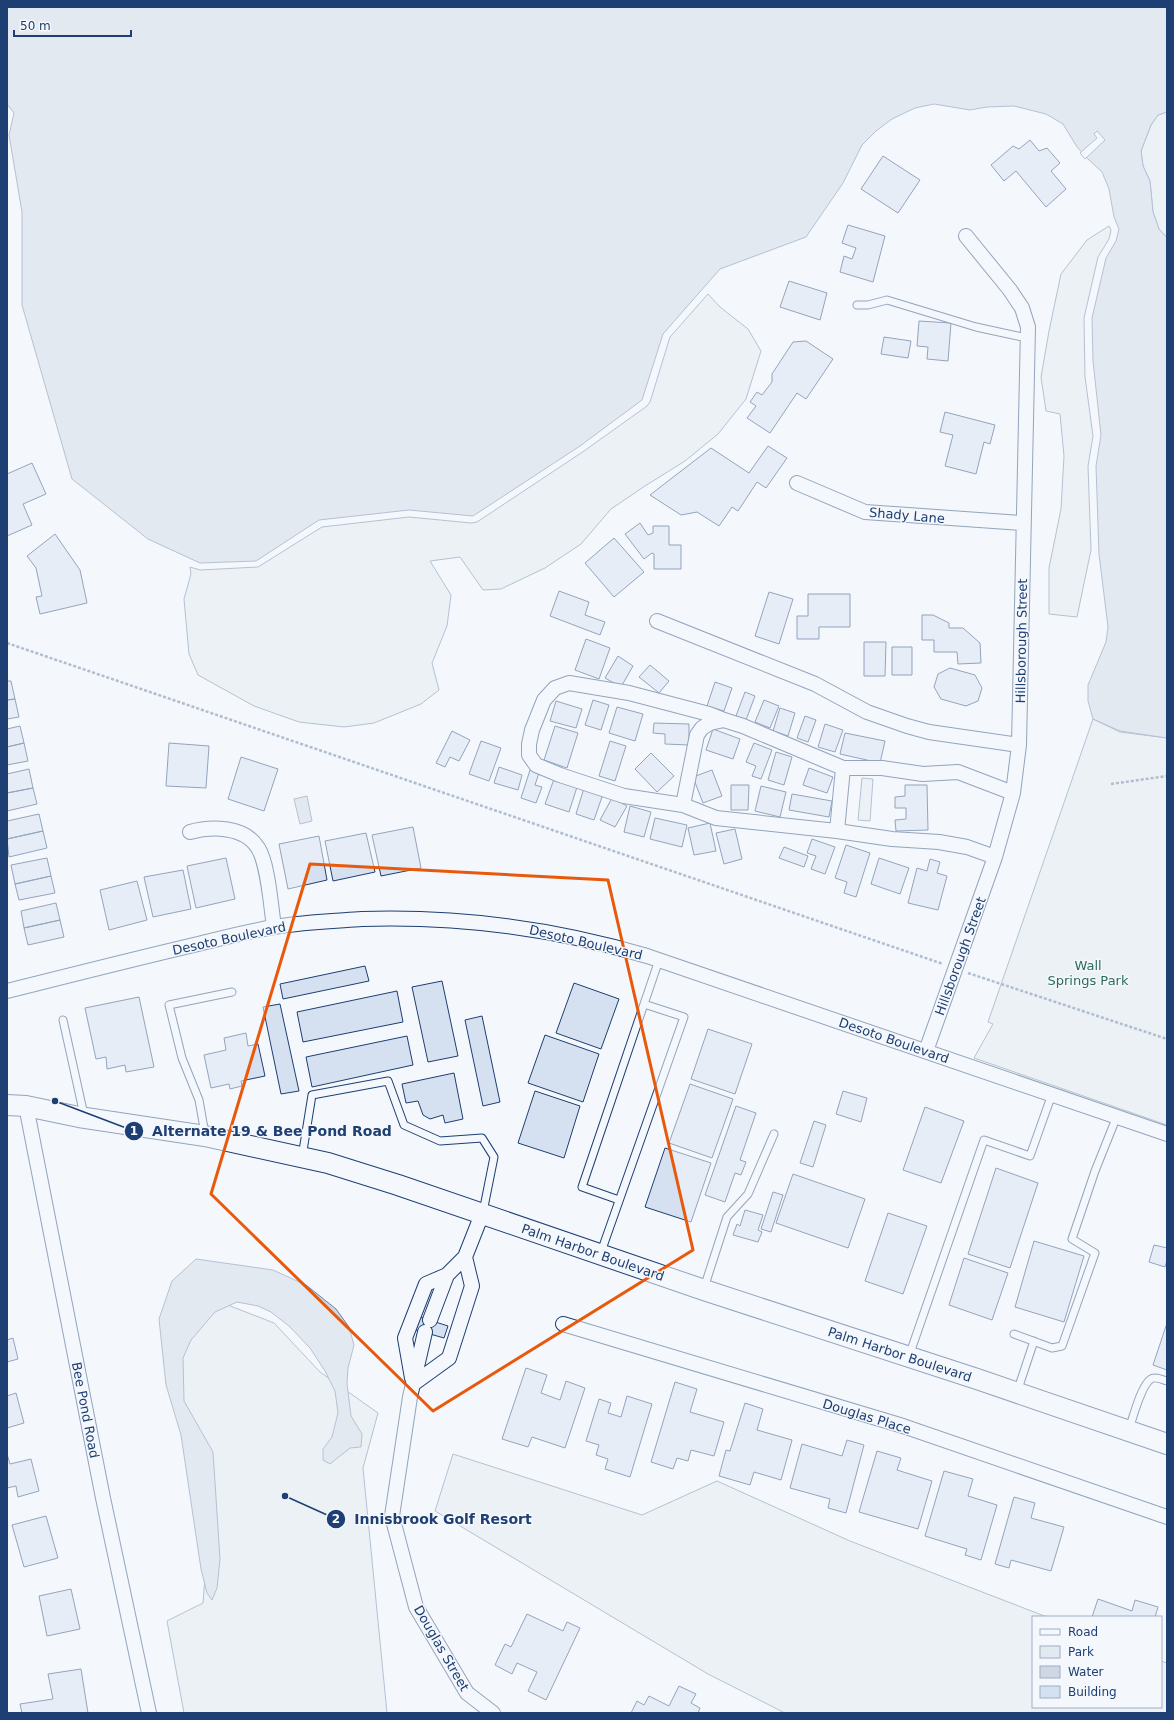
<svg xmlns="http://www.w3.org/2000/svg" width="1174" height="1720" viewBox="0 0 1174 1720" font-family="'DejaVu Sans',sans-serif">
  <style>
    .green { fill: #e3e9f0; stroke: #687fa3 }
    .water { fill: #cfd7e4; stroke: #687fa3 }
    .pier { fill: #f4f7fb; stroke: #687fa3 }
    .building { fill: #d5e0f0; stroke: #1d3f73 }
    .lines { fill: none; stroke-linecap: round; stroke-linejoin: round }
    .service-casing { stroke: #1d3f73; stroke-width: 9 }
    .minor-casing { stroke: #1d3f73; stroke-width: 16 }
    .secondary-casing { stroke: #1d3f73; stroke-width: 22 }
    .path { stroke: #5e769c; stroke-width: 2.5; stroke-dasharray: 3 2; stroke-linecap: butt }
    .service { stroke: #f4f7fb; stroke-width: 7 }
    .minor { stroke: #f4f7fb; stroke-width: 14 }
    .secondary { stroke: #f4f7fb; stroke-width: 20 }
    .marked { fill: none; stroke: #e8590c; stroke-width: 3; stroke-linejoin: round }
    .labels { text-anchor: middle; stroke-width: 3; stroke-linejoin: round; paint-order: stroke }
    .street-label { font-size: 13px; fill: #1d3f73; stroke: #f4f7fb }
    .park-label { font-size: 13px; fill: #2c6c60; stroke: #f4f7fb }
    .leader { fill: none; stroke: #1d3f73; stroke-width: 1.5 }
    .callout-dot { fill: #1d3f73; stroke: #f4f7fb; stroke-width: 1.5 }
    .mark-label { font-size: 12px; text-anchor: middle; font-weight: bold; fill: #fff }
    .callout-label { font-size: 14px; text-anchor: middle; font-weight: bold; fill: #1d3f73; stroke: #f4f7fb; stroke-width: 3; stroke-linejoin: round; paint-order: stroke }
  </style>
  <rect width="100%" height="100%" fill="#f4f7fb"/>
  <path class="green" d="M1167,112V238L1159,229L1153,212L1150,181L1143,166L1141,151L1151,125L1158,115Z
    M1109,226L1111,230L1109,239L1098,257L1084,318L1085,377L1093,436L1088,466L1091,550L1077,617L1049,614V568L1061,509L1064,456L1060,414L1046,411L1041,377L1049,331L1061,274L1087,240Z
    M708,294L720,307L748,329L761,351L746,399L718,434L685,461L645,486L611,509L581,544L545,568L501,589L483,590L460,557L430,561L451,595L447,626L432,663L439,690L421,704L374,723L344,727L299,722L254,706L198,675L189,654L184,599L191,574L190,567L200,570L258,567L322,527L409,517L471,523L477,522L584,451L647,406L650,402L670,337Z
    M1093,719L1120,732L1167,738V1125L974,1058L993,1024L988,1022Z
    M862,778L873,779L870,821L858,820Z
    M220,1302L274,1323L320,1372L378,1413L363,1468L387,1713H184L167,1621L203,1603L209,1523L180,1411L176,1354Z
    M453,1454L642,1515L717,1481L850,1541L1047,1617H1033V1707H1161V1661L1167,1663V1713H785L708,1674L435,1511Z"/>
  <path class="water" d="M7,7H1167V112L1158,115L1151,125L1141,151L1143,166L1150,181L1153,212L1159,229L1167,238V738L1120,731L1093,719L1088,701V685L1106,642L1108,627L1099,554L1096,466L1101,435L1093,361L1092,318L1106,258L1116,241L1119,229L1114,217L1109,189L1102,172L1089,160L1077,147L1063,124L1046,114L1014,106L987,107L970,110L934,104L915,108L892,119L876,131L862,145L843,183L806,237L720,269L663,334L642,400L580,446L473,516L409,510L319,520L256,561L200,563L148,539L72,479L22,305V212L9,135L14,113L7,104Z
    M307,796L312,821L300,824L294,799Z
    M196,1259L273,1270L306,1285L336,1309L349,1327L354,1345L348,1368L347,1384L351,1416L362,1434L361,1447L350,1448L330,1464L323,1460V1449L332,1437L338,1413L335,1391L325,1371L310,1348L289,1326L271,1312L258,1306L237,1302L215,1312L191,1340L183,1358L184,1401L213,1452L220,1559L217,1588L212,1600L207,1593L201,1569L181,1435L166,1385L159,1319L172,1281Z"/>
  <path class="pier" d="M1097,131L1105,140L1085,159L1080,153L1097,138L1094,134Z"/>
  <path class="building" d="M1030,140L1039,151L1047,148L1060,163L1051,171L1066,189L1046,207L1016,171L1004,181L991,165L1013,146L1019,149Z
    M883,156L920,180L898,213L861,189Z
    M848,225L885,236L873,282L840,272L844,256L852,259L856,248L842,243Z
    M789,281L827,293L820,320L780,307Z
    M919,321L951,323L948,361L927,359L928,347L917,346Z
    M884,337L911,341L908,358L881,354Z
    M806,341L833,359L806,399L797,393L770,433L747,418L756,406L750,402L757,392L762,395L772,382V374L793,342Z
    M945,412L995,425L990,444L984,442L976,474L945,466L953,435L940,432Z
    M768,446L787,458L766,488L757,482L738,511L732,507L719,526L697,512L681,515L650,495L711,448L749,473Z
    M32,463L46,494L23,504L32,525L7,536V474Z
    M640,523L648,535L653,533V526H669V545H681V569H654V554L652,553L644,559L625,534Z
    M55,534L80,570L87,603L40,614L36,597L42,596L36,568L27,556Z
    M614,538L644,572L614,597L585,563Z
    M559,591L589,602L585,615L605,622L600,635L550,616Z
    M769,592L793,599L779,644L755,636Z
    M808,594H850V627H819V639H797V616H808Z
    M922,615H933L949,623V628H963L980,643L981,663L958,664L957,652H934V640H922Z
    M586,639L610,648L599,679L575,670Z
    M864,642H886L885,676H864Z
    M892,647H912V675H892Z
    M618,656L633,666L621,687L605,678Z
    M650,665L669,681L659,693L639,677Z
    M950,668L975,675L982,688L978,701L966,706L941,699L934,687L938,674Z
    M7,681H11L15,699L7,700Z
    M715,682L732,688L724,711L707,706Z
    M745,692L755,696L746,720L736,716Z
    M15,699L19,717L7,719V700Z
    M593,700L609,705L601,730L585,725Z
    M764,700L779,706L770,728L755,722Z
    M556,701L582,709L576,728L550,721Z
    M617,707L643,714L635,741L609,733Z
    M780,708L795,713L788,736L773,731Z
    M805,716L816,720L808,742L797,738Z
    M654,723L689,724V745L665,744V734L653,733Z
    M825,724L843,730L835,752L818,747Z
    M20,726L24,743L7,747V729Z
    M555,726L578,733L567,768L544,760Z
    M713,729L740,739L733,759L706,750Z
    M452,731L470,740L459,761L450,757L445,767L436,763Z
    M845,733L885,741L880,763L840,754Z
    M481,741L501,748L489,781L469,774Z
    M610,741L626,746L615,781L599,776Z
    M24,743L28,761L7,765V747Z
    M169,743L209,746L206,788L166,786Z
    M754,743L772,750L761,779L752,776L756,766L746,762Z
    M776,752L792,757L784,785L768,780Z
    M651,753L674,776L657,792L635,769Z
    M241,757L278,769L264,811L228,799Z
    M499,767L522,775L518,790L494,783Z
    M809,768L833,777L827,793L803,785Z
    M29,769L33,788L7,793V774Z
    M530,770L539,773L535,785L542,787L536,803L521,798Z
    M712,770L722,796L703,803L693,777Z
    M554,779L577,787L569,812L545,804Z
    M731,785H749L748,810H731Z
    M905,785H927L928,830L896,831L895,820L906,819V808H895V797L905,796Z
    M761,786L786,792L780,817L755,811Z
    M33,788L37,804L7,811V793Z
    M584,788L603,794L594,820L576,814Z
    M792,794L832,801L829,817L789,810Z
    M612,798L627,806L615,827L600,820Z
    M630,806L651,812L644,837L624,832Z
    M39,814L43,831L7,839V821Z
    M655,818L687,825L682,847L650,839Z
    M710,823L716,851L694,855L688,828Z
    M413,827L421,868L381,876L372,835Z
    M735,829L742,859L724,864L716,833Z
    M43,831L47,848L9,857L7,839Z
    M366,833L375,872L333,881L325,841Z
    M319,836L327,880L288,889L279,844Z
    M812,839L835,847L825,874L811,869L816,856L807,853Z
    M846,845L870,853L856,897L844,893L847,882L835,878Z
    M784,847L808,856L804,867L779,858Z
    M47,858L51,876L15,884L11,865Z
    M226,858L235,899L196,908L187,866Z
    M879,858L909,868L900,894L871,884Z
    M930,859L940,862L937,873L947,876L938,910L908,903L917,868L927,871Z
    M183,870L191,909L153,917L144,877Z
    M51,876L55,893L19,900L15,884Z
    M137,881L147,920L109,930L100,890Z
    M56,903L60,920L24,928L21,911Z
    M60,920L64,937L28,945L24,928Z
    M365,966L369,981L283,999L280,984Z
    M442,981L458,1056L428,1062L412,987Z
    M574,983L619,999L601,1049L556,1033Z
    M397,991L403,1022L303,1042L297,1012Z
    M139,997L154,1067L126,1072L125,1065L107,1069L106,1057L96,1059L85,1008Z
    M280,1004L299,1091L281,1094L263,1007Z
    M482,1016L500,1102L483,1106L465,1020Z
    M708,1029L752,1044L735,1094L691,1079Z
    M246,1033L248,1046L258,1044L265,1076L241,1081L242,1086L230,1089L229,1084L211,1088L204,1055L226,1050L224,1038Z
    M545,1035L599,1054L583,1102L528,1083Z
    M407,1036L413,1065L312,1087L306,1057Z
    M454,1073L463,1119L445,1123L443,1115L430,1119L423,1115L418,1101L406,1103L402,1084Z
    M690,1084L733,1099L712,1158L669,1143Z
    M535,1091L580,1106L564,1158L518,1143Z
    M843,1091L867,1098L861,1122L836,1114Z
    M736,1106L756,1113L740,1160L746,1162L741,1175L735,1173L725,1202L705,1195Z
    M925,1107L964,1121L941,1183L903,1170Z
    M814,1121L826,1125L813,1167L800,1163Z
    M665,1148L711,1163L691,1222L645,1207Z
    M996,1168L1038,1183L1010,1268L968,1254Z
    M793,1174L865,1199L848,1248L776,1223Z
    M773,1192L783,1195L771,1232L761,1229Z
    M745,1210L763,1215L758,1230L762,1232L758,1242L733,1235L737,1224L740,1226Z
    M888,1213L927,1226L903,1294L865,1281Z
    M1034,1241L1084,1256L1064,1322L1015,1307Z
    M1154,1245L1167,1248V1260L1165,1267L1149,1262Z
    M964,1258L1008,1273L992,1320L949,1305Z
    M420,1317L448,1326L444,1338L416,1330Z
    M1167,1323V1370L1153,1365Z
    M13,1338L18,1359L7,1362V1340Z
    M526,1368L547,1375L541,1393L560,1400L566,1381L585,1388L565,1448L532,1437L528,1447L502,1439Z
    M675,1382L697,1389L690,1412L724,1422L714,1456L691,1450L688,1461L677,1458L673,1469L651,1462Z
    M16,1393L24,1423L7,1428V1396Z
    M627,1396L652,1404L630,1477L605,1469L608,1459L596,1455L599,1445L586,1441L599,1399L611,1403L608,1413L621,1417Z
    M745,1403L763,1409L757,1430L792,1440L781,1480L754,1472L750,1485L719,1476L726,1450L730,1451Z
    M847,1440L864,1445L846,1513L828,1508L830,1499L790,1488L802,1444L842,1456Z
    M877,1451L901,1458L897,1470L932,1481L918,1529L859,1512Z
    M7,1454L10,1464L31,1459L39,1491L18,1497L16,1486L7,1488Z
    M944,1471L973,1479L968,1496L997,1505L981,1560L965,1555L967,1549L925,1536Z
    M1014,1497L1035,1503L1031,1518L1064,1527L1051,1571L1011,1560L1009,1568L995,1564Z
    M46,1516L58,1558L24,1567L12,1525Z
    M71,1589L80,1629L47,1636L39,1596Z
    M1098,1599L1132,1611L1135,1600L1158,1607L1155,1617H1092Z
    M527,1614L563,1631L567,1622L580,1628L546,1700L528,1691L537,1672L517,1663L512,1674L495,1665L505,1644L511,1647Z
    M81,1669L88,1713H22L20,1704L53,1699L48,1674Z
    M679,1686L696,1694L691,1703L700,1708L698,1713H631L637,1701L644,1705L649,1696L669,1706Z"/>
  <g class="lines">
    <defs>
      <path id="service" d="M857,305H868L887,300L976,327L1027,338
        M63,1020L84,1115
        M205,1134L199,1100L182,1058L169,1005L232,992
        M302,1157L312,1095L388,1081L404,1125L440,1141L482,1138L494,1157L483,1212
        M619,1200L582,1187L644,1004
        M601,1252L684,1017L644,1004L659,960
        M704,1288L727,1217L748,1194L774,1134
        M1014,1334L1052,1348L1062,1346L1095,1253L1072,1239L1095,1171L1117,1116
        M909,1356L984,1140L1030,1156L1052,1094
        M1017,1392L1034,1341
        M1129,1429C1133,1418 1141,1385 1151,1379C1155,1376 1163,1380 1167,1381"/>
      <path id="minor" d="M797,483L865,512L1023,523
        M657,621L815,684L867,712L907,726L929,732L1019,745
        M724,720L709,714L629,693L569,683L555,688L544,700L532,730L529,744V755L536,765L560,775L624,796L683,805L716,818L837,831L892,839L939,842L967,847L995,857
        M683,805L697,735L702,728L710,723L724,720L743,726L843,768H882L923,774L958,772L1013,793
        M837,831L843,768
        M190,832C211,826 245,826 258,848C268,863 271,907 274,927
        M7,991C71,975 134,959 198,944C223,938 249,931 274,927C303,922 333,921 362,919C460,916 553,928 647,956L1167,1134
        M926,1051L995,857L1013,793L1019,745L1028,327L1022,308L1010,290L966,236
        M26,1106L103,1498L149,1713
        M430,1320L447,1275L465,1257L482,1214
        M563,1324L903,1426L1167,1517
        M425,1332L410,1397L392,1516L416,1607L467,1693L493,1713
        M412,1378L405,1338L426,1284L447,1275
        M413,1384L449,1358L472,1286L465,1257"/>
      <path id="secondary" d="M7,1105L26,1106L79,1117L205,1136L328,1163L398,1185L704,1290L977,1379L1167,1444"/>
    </defs>
    <use href="#service" class="service-casing"/>
    <use href="#minor" class="minor-casing"/>
    <use href="#secondary" class="secondary-casing"/>
    <path class="path" d="M7,643L943,964
      M1111,784L1167,776
      M968,973L1167,1039"/>
    <use href="#service" class="service"/>
    <use href="#minor" class="minor"/>
    <use href="#secondary" class="secondary"/>
  </g>
  <path d="M0 0H1174V1720H0ZM310,864L608,880L693,1250L433,1411L211,1194Z" fill="#f4f7fb" fill-opacity=".55" fill-rule="evenodd"/>
  <path class="marked" d="M310,864L608,880L693,1250L433,1411L211,1194Z"/>
  <g class="labels">
    <g class="street-label">
      <text transform="translate(907 515) rotate(5)" y="5">Shady Lane</text>
      <text transform="translate(1021 641) rotate(-89)" y="5">Hillsborough Street</text>
      <text transform="translate(229 938) rotate(-12)" y="5">Desoto Boulevard</text>
      <text transform="translate(586 942) rotate(13)" y="5">Desoto Boulevard</text>
      <text transform="translate(960 956) rotate(-70)" y="5">Hillsborough Street</text>
      <text transform="translate(894 1040) rotate(19)" y="5">Desoto Boulevard</text>
      <text transform="translate(593 1252) rotate(19)" y="5">Palm Harbor Boulevard</text>
      <text transform="translate(900 1354) rotate(18)" y="5">Palm Harbor Boulevard</text>
      <text transform="translate(86 1410) rotate(79)" y="5">Bee Pond Road</text>
      <text transform="translate(867 1416) rotate(17)" y="5">Douglas Place</text>
      <text transform="translate(442 1648) rotate(60)" y="5">Douglas Street</text>
    </g>
    <g class="park-label">
      <text x="1088" y="970">Wall<tspan x="1088" dy="15">Springs Park</tspan></text>
    </g>
  </g>
  <path class="leader" d="M55 1101L134 1131M285 1496L336 1519"/>
  <g class="callout-dot">
    <circle cx="55" cy="1101" r="4"/>
    <circle cx="285" cy="1496" r="4"/>
    <circle cx="134" cy="1131" r="10"/>
    <circle cx="336" cy="1519" r="10"/>
  </g>
  <g class="mark-label">
    <text x="134" y="1135">1</text>
    <text x="336" y="1523">2</text>
  </g>
  <g class="callout-label">
    <text x="272" y="1136">Alternate 19 &amp; Bee Pond Road</text>
    <text x="443" y="1524">Innisbrook Golf Resort</text>
  </g>
  <rect width="1174" height="1720" fill="none" stroke="#1d3f73" stroke-width="16"/>
  <rect x="1032" y="1616" width="130" height="92" fill="#f4f7fb" stroke="#9eadc5"/>
  <rect x="1040" y="1629" width="20" height="6" fill="#f4f7fb" stroke="#9eadc5"/>
  <text x="1068" y="1636" font-size="12" fill="#1d3f73">Road</text>
  <rect x="1040" y="1646" width="20" height="12" fill="#e3e9f0" stroke="#9eadc5"/>
  <text x="1068" y="1656" font-size="12" fill="#1d3f73">Park</text>
  <rect x="1040" y="1666" width="20" height="12" fill="#cfd7e4" stroke="#9eadc5"/>
  <text x="1068" y="1676" font-size="12" fill="#1d3f73">Water</text>
  <rect x="1040" y="1686" width="20" height="12" fill="#d5e0f0" stroke="#9eadc5"/>
  <text x="1068" y="1696" font-size="12" fill="#1d3f73">Building</text>
  <path d="M14 30v6h117v-6" fill="none" stroke="#1d3f73" stroke-width="2"/>
  <text x="20" y="30" font-size="12" fill="#1d3f73" stroke="#f4f7fb" stroke-width="3" paint-order="stroke">50 m</text>
</svg>
